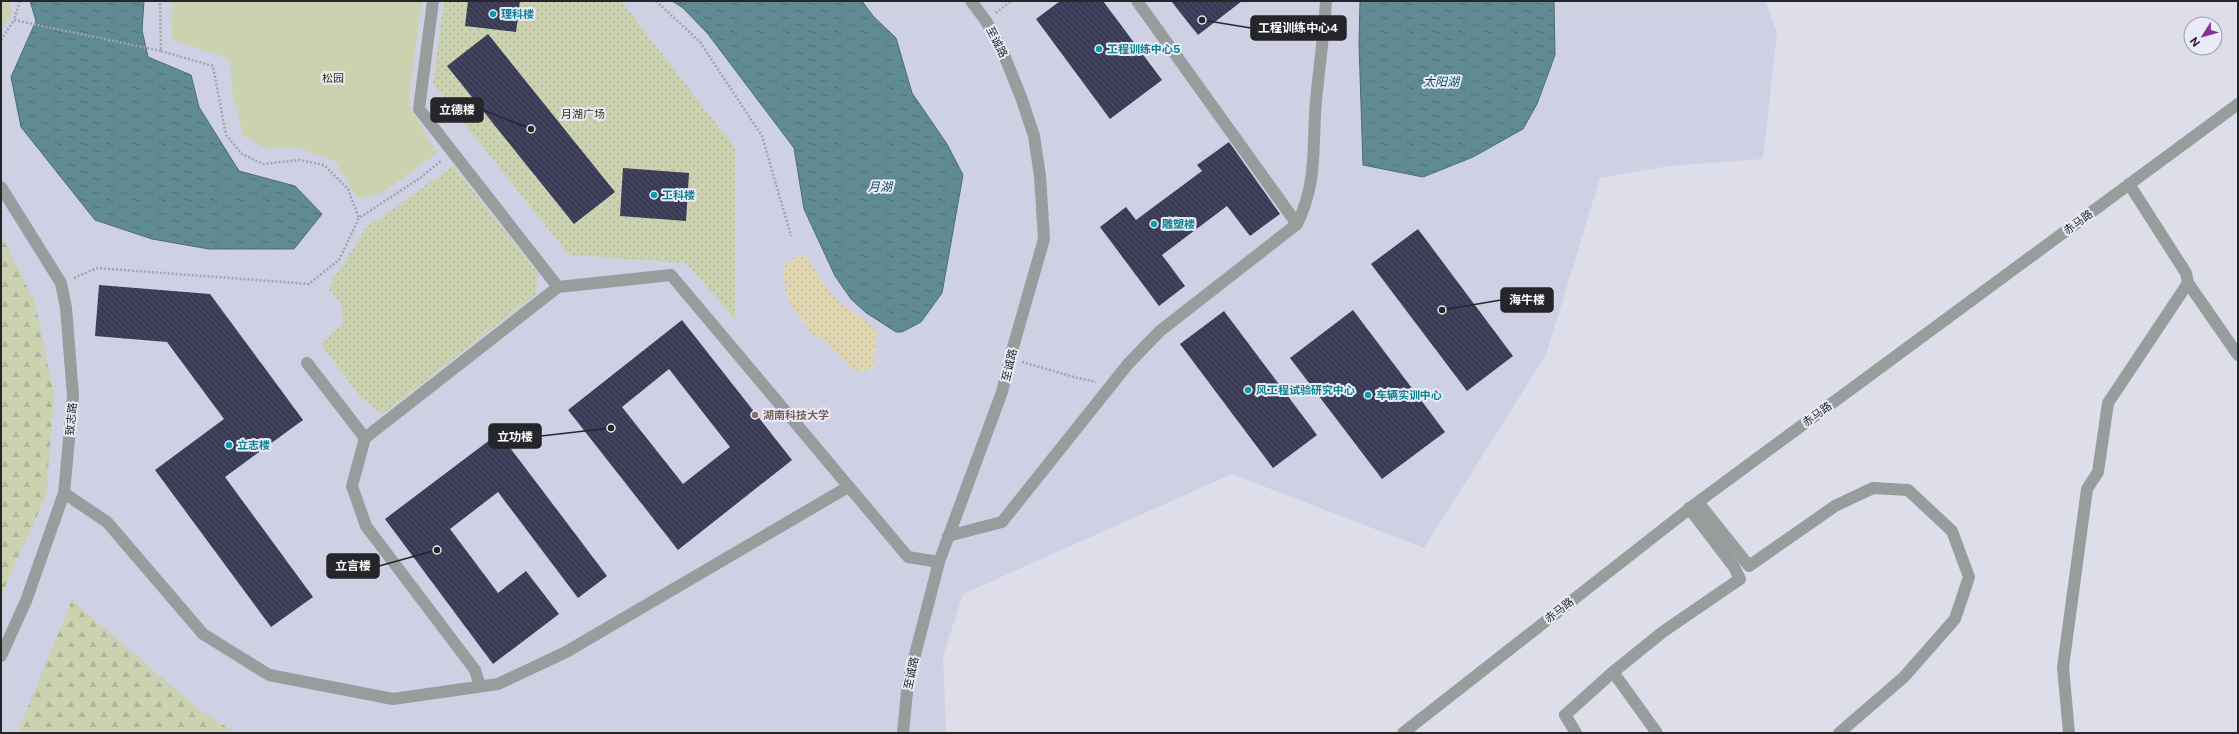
<svg xmlns="http://www.w3.org/2000/svg" width="2239" height="734" viewBox="0 0 2239 734" font-family="'Public Sans','Noto Sans SC',sans-serif">
  <style>
    .built { fill: #ced1e4 }
    .green { fill: #ccd1b0 }
    .forest { fill: url(#forest-firs) }
    .sand { fill: url(#sand-dots) }
    .park { fill: url(#park-dots) }
    .water { fill: url(#water-ripples); stroke: #4e6c73 }
    .building { fill: url(#building-back-hatch); fill-rule: evenodd }
    .lines { fill: none; stroke-linecap: round; stroke-linejoin: round }
    .path { stroke: #a2a3ac; stroke-width: 2.5; stroke-dasharray: 2 2; stroke-linecap: butt }
    .minor { stroke: #979d9d; stroke-width: 12 }
    .culture-dot { fill: #0f9aa8; stroke: #eaebf8; stroke-width: 1.5 }
    .education-dot { fill: #8d6e63; stroke: #eaebf8; stroke-width: 1.5 }
    .labels { text-anchor: middle; stroke-width: 4; stroke-linejoin: round; paint-order: stroke }
    .culture-label { font-size: 11px; font-weight: bold; fill: #0d838f; stroke: #eaebf8; text-anchor: start }
    .street-label { font-size: 11px; fill: #25252a; stroke: #eaebf8 }
    .park-label { font-size: 11px; fill: #313509; stroke: #eaebf8 }
    .education-label { font-size: 11px; font-weight: bold; fill: #785e54; stroke: #eaebf8; text-anchor: start }
    .water-label { font-size: 12px; font-style: italic; fill: #0a4c56; stroke: #eaebf8 }
    .leader { fill: none; stroke: #25252a; stroke-width: 1.5 }
    .callout-dot { fill: #25252a; stroke: #eaebf8; stroke-width: 1.5 }
    .callout { fill: #25252a; stroke: #25252a; stroke-width: 1.5 }
    .callout-label { font-size: 12px; text-anchor: middle; font-weight: bold; fill: #fff }
  </style>
  <defs>
    <pattern id="forest-firs" width="22" height="20" patternUnits="userSpaceOnUse"><rect width="22" height="20" fill="#ccd1b0"/><path d="M5 1l3.5 6h-7zM16 11l3.5 6h-7z" fill="#afb398"/></pattern>
    <pattern id="sand-dots" width="8" height="8" patternUnits="userSpaceOnUse"><rect width="8" height="8" fill="#dfd6b1"/><path d="M2 2h.1M6 6h.1" fill="none" stroke="#bfb898" stroke-width="1.8" stroke-linecap="round"/></pattern>
    <pattern id="park-dots" width="8" height="8" patternUnits="userSpaceOnUse"><rect width="8" height="8" fill="#ccd1b0"/><path d="M2 2h.1M6 6h.1" fill="none" stroke="#afb398" stroke-width="1.8" stroke-linecap="round"/></pattern>
    <pattern id="water-ripples" width="26" height="14" patternUnits="userSpaceOnUse"><rect width="26" height="14" fill="#608b92"/><path d="M2 4q2-2 4 0t4 0M15 11q2-2 4 0t4 0" fill="none" stroke="#4f7177"/></pattern>
    <pattern id="building-back-hatch" width="6" height="6" patternUnits="userSpaceOnUse"><rect width="6" height="6" fill="#393b57"/><path d="M-1 5l2 2M0 0l6 6M5-1l2 2" fill="none" stroke="#4d4f67"/></pattern>
  </defs>
  <rect width="100%" height="100%" fill="#dddeea"/>
  <path class="built" d="M1,1H1765L1777,32L1763,159L1669,166L1600,178L1546,355L1424,548L1232,474L963,594L943,656L946,733H1Z"/>
  <path class="green" d="M1,1H10L12,13L1,30Z
    M171,1H422L408,104L437,153L380,194L357,198L336,162L296,147L267,149L243,136L232,89L230,59L172,40Z"/>
  <path class="forest" d="M1,235L35,302L54,394L46,496L1,596Z
    M72,600L197,708L236,733H17Z"/>
  <path class="sand" d="M798,256H805C817,270 824,288 838,301C851,312 866,318 877,331L876,347L873,355L877,363L866,371L854,370L825,341L811,333L788,301L783,273L786,264Z"/>
  <path class="park" d="M444,1H621L735,148V319L686,263L569,255L433,84Z
    M453,166L538,273L536,294L383,414L361,398L321,344L343,324L341,303L328,288L366,228Z"/>
  <path class="water" d="M30,1H144L142,30L148,57L191,75L199,107L239,171L295,186L322,214L294,249H209L152,239L95,220L21,127L11,77L36,21Z
    M672,1H862L873,16L896,38L912,93L947,144L963,175L942,293L921,322L902,332H896L865,312L851,299L835,276L804,209L794,148L708,34L683,8Z
    M1360,1H1554L1555,55L1537,104L1523,129L1473,157L1423,177L1363,165L1359,44Z"/>
  <path class="building" d="M468,1H520L516,32L465,26Z
    M1060,1H1103L1162,80L1110,119L1036,19Z
    M1171,1H1242L1198,35Z
    M488,34L615,192L574,224L447,66Z
    M1229,142L1280,214L1250,236L1227,206L1162,255L1185,286L1159,306L1100,227L1126,207L1136,220L1202,171L1197,165Z
    M623,168L689,173L686,221L620,216Z
    M1418,229L1513,356L1467,391L1371,264Z
    M99,285L210,294L303,420L225,477L313,597L271,627L155,470L224,419L167,342L95,336Z
    M1353,310L1445,432L1382,479L1290,358Z
    M1224,311L1317,435L1273,468L1180,344Z
    M682,320L792,460L678,550L568,410ZM669,369L730,447L683,484L622,407Z
    M499,433L607,576L578,598L498,492L450,529L498,593L526,571L559,614L493,664L385,519Z"/>
  <g class="lines">
    <path class="path" d="M20,1L14,20L161,51L160,1
      M656,1L700,42L762,136L791,236
      M996,13L1011,1
      M1,40L14,20
      M161,51L213,66L226,135L242,154L263,164L300,160L324,165L348,189L359,218
      M74,278L97,268L309,284L339,260L359,218L420,178L442,160
      M1022,362L1074,377L1096,382"/>
    <path class="minor" d="M433,1L419,109L558,287L671,275L908,557L939,562
      M1137,1L1297,224
      M2129,184L2186,273L2188,283L2238,355
      M1,187L61,283L66,308L73,396L64,493L26,601L1,656
      M307,363L365,438
      M64,493L107,522L203,634L269,675L393,699L498,684L566,652L848,487
      M1698,502L1749,566L1835,506L1873,488L1908,490L1952,531L1969,577L1955,619L1904,677L1839,733
      M948,536L1002,522L1128,364L1160,331L1297,224C1318,182 1312,146 1316,101C1319,68 1324,35 1326,1
      M1613,672L1657,733
      M480,686L475,670L366,526L352,486L365,438L558,287
      M903,733L908,682L939,562L1002,392L1010,358L1044,239L1040,176L1034,136L1021,97L1002,50L986,21L971,1
      M1403,733L1698,502L2238,104
      M1576,733L1565,715L1613,672L1664,631L1740,579L1734,567L1689,508
      M2069,733L2063,667L2087,489L2098,472L2108,403L2188,283"/>
  </g>
  <g class="culture-dot">
    <circle cx="493" cy="14" r="4"/>
    <circle cx="1099" cy="49" r="4"/>
    <circle cx="654" cy="195" r="4"/>
    <circle cx="1154" cy="224" r="4"/>
    <circle cx="1248" cy="390" r="4"/>
    <circle cx="1368" cy="395" r="4"/>
    <circle cx="229" cy="445" r="4"/>
  </g>
  <circle class="education-dot" cx="755" cy="415" r="4"/>
  <g class="labels">
    <g class="culture-label">
      <text x="501" y="18">理科楼</text>
      <text x="1107" y="53">工程训练中心5</text>
      <text x="662" y="199">工科楼</text>
      <text x="1162" y="228">雕塑楼</text>
      <text x="1256" y="394">风工程试验研究中心</text>
      <text x="1376" y="399">车辆实训中心</text>
      <text x="237" y="449">立志楼</text>
    </g>
    <g class="street-label">
      <text transform="translate(997 42) rotate(63)" y="4">至诚路</text>
      <text transform="translate(2078 222) rotate(-36)" y="4">赤马路</text>
      <text transform="translate(1009 365) rotate(-77)" y="4">至诚路</text>
      <text transform="translate(1817 414) rotate(-36)" y="4">赤马路</text>
      <text transform="translate(71 419) rotate(-85)" y="4">致志路</text>
      <text transform="translate(1559 610) rotate(-38)" y="4">赤马路</text>
      <text transform="translate(911 673) rotate(-78)" y="4">至诚路</text>
    </g>
    <g class="park-label">
      <text x="333" y="82">松园</text>
      <text x="583" y="118">月湖广场</text>
    </g>
    <g class="education-label">
      <text x="763" y="419">湖南科技大学</text>
    </g>
    <g class="water-label">
      <text x="1441" y="86">太阳湖</text>
      <text x="880" y="191">月湖</text>
    </g>
  </g>
  <path class="leader" d="M1202 20L1251 28M531 129L483 110M1442 310L1501 300M611 428L541 436M437 550L379 566"/>
  <g class="callout-dot">
    <circle cx="1202" cy="20" r="4"/>
    <circle cx="531" cy="129" r="4"/>
    <circle cx="1442" cy="310" r="4"/>
    <circle cx="611" cy="428" r="4"/>
    <circle cx="437" cy="550" r="4"/>
  </g>
  <g class="callout">
    <rect x="1251" y="16" width="95" height="24" rx="4"/>
    <rect x="431" y="98" width="52" height="24" rx="4"/>
    <rect x="1501" y="288" width="52" height="24" rx="4"/>
    <rect x="489" y="424" width="52" height="24" rx="4"/>
    <rect x="327" y="554" width="52" height="24" rx="4"/>
  </g>
  <g class="callout-label">
    <text x="1298" y="32">工程训练中心4</text>
    <text x="457" y="114">立德楼</text>
    <text x="1527" y="304">海牛楼</text>
    <text x="515" y="441">立功楼</text>
    <text x="353" y="570">立言楼</text>
  </g>
  <rect width="2239" height="734" fill="none" stroke="#25252a" stroke-width="4"/>
  <g transform="translate(2203 36) rotate(233)"><circle r="19" fill="#eaebf8" stroke="#9b9ca6"/>
  <path d="M0-3L7 15L0 10L-7 15Z" fill="#88309c"/>
  <text y="-6" font-size="11" font-weight="bold" text-anchor="middle" fill="#25252a">N</text>
  </g>
</svg>
